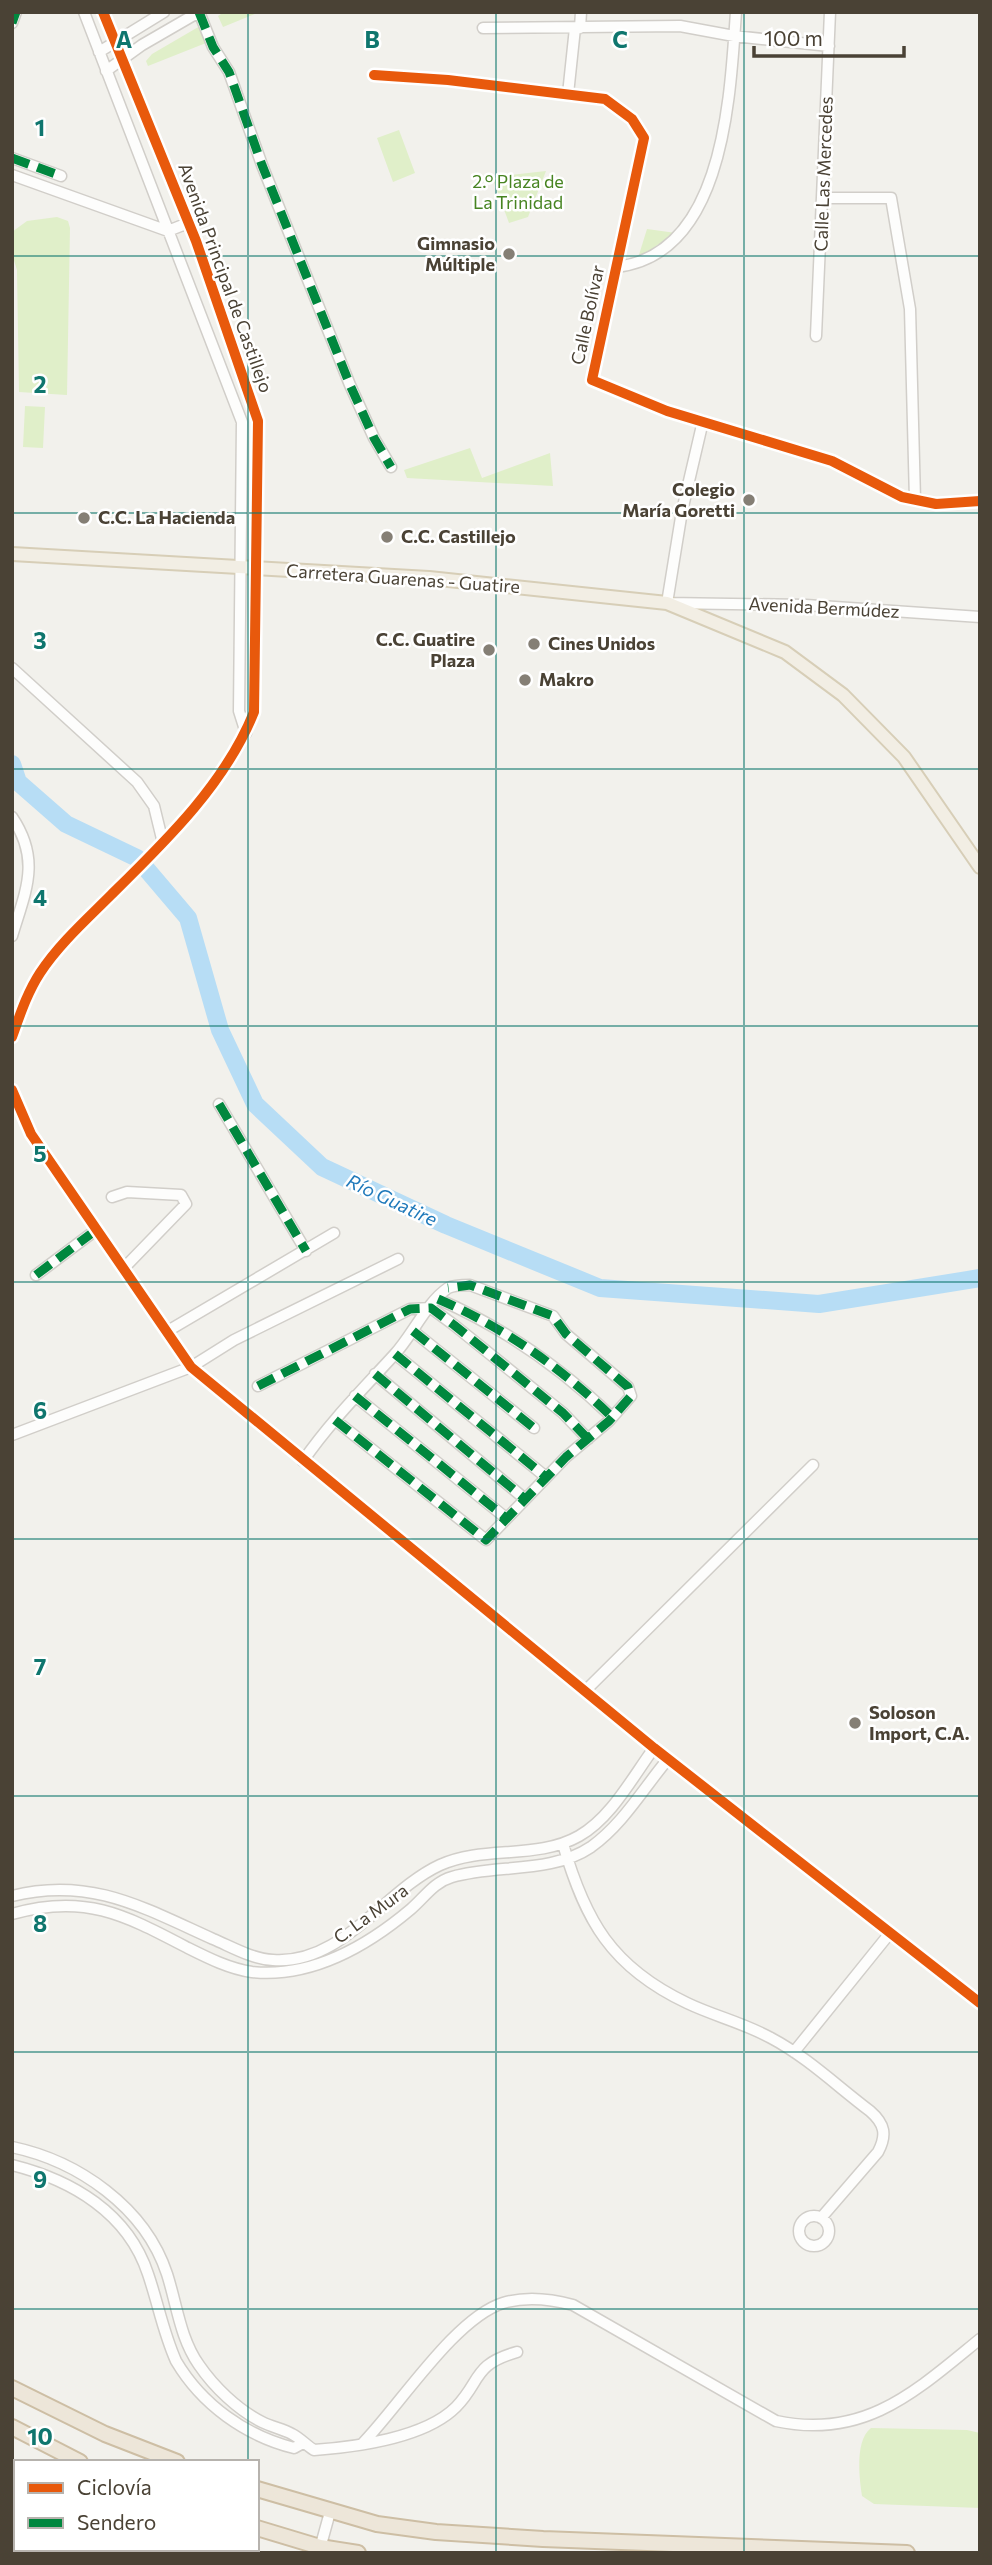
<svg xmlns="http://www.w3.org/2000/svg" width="992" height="2565" viewBox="0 0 992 2565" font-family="Commissioner,sans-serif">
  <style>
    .green { fill: #e0efc9 }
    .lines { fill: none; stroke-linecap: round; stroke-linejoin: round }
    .river { stroke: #b7ddf5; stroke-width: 18 }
    .minor-casing { stroke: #d1cec9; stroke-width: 13 }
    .major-casing { stroke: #d7ceb7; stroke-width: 16 }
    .highway-casing { stroke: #cdbea4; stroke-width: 18 }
    .minor { stroke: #fdfdfc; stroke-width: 10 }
    .major { stroke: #f2eee4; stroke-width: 12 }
    .highway { stroke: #ede6d9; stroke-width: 14 }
    .quiet { stroke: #00873e; stroke-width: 9; stroke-dasharray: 18 9; stroke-linecap: butt }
    .cycleway-casing { stroke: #fff; stroke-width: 15 }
    .cycleway { stroke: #e8590c; stroke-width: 10 }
    .grid { fill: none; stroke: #0f766e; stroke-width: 2; stroke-opacity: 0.55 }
    .poi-dot { fill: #857f75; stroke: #fff; stroke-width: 2.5 }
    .labels { text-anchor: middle; stroke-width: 5; stroke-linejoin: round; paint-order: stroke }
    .street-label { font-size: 18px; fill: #4a4235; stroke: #fff }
    .park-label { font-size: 18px; fill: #478421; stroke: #fff }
    .poi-label { font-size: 18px; font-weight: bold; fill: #4a4235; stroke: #fff; text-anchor: start }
    .water-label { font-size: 19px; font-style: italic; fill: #207abb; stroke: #fff }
    .grid-label { font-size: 23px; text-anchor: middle; font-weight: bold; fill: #0f766e; stroke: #fff; stroke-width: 5; stroke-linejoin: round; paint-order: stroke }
  </style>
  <rect width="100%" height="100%" fill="#f2f1ec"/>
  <path class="green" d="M224,12H260L223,27L218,16Z
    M200,26L206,43L148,66L146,61L152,54Z
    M399,130L415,173L393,182L377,138Z
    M546,171L528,217L509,223L492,177Z
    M57,217L68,221L70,228L67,395L19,392L17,270L12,254V232L27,221Z
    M647,229L676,233L638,258Z
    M25,406L45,407L43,448L23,447Z
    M470,448L482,478L550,453L553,486L407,478L404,470Z
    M871,2428L967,2430L980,2433V2508L874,2504L862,2496C859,2477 855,2440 871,2428Z"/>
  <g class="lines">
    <path class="river" d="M12,764L18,782L66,824L137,858L188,918L220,1030L255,1104L322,1167L446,1225L600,1288L819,1304L980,1278"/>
    <defs>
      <path id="minor" d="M84,12L242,422L239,711L246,733
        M199,12L213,47L229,72L262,165L350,385L374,438L391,467
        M12,23L16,12
        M483,28L680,26L734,36L829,46
        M580,28L581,12
        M99,52L164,12
        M106,71L142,45L199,12
        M374,75L448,80L605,99L632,119L644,138L592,380L667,411L832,461L902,497L936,504L980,501
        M568,94L575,28
        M12,158L61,176
        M12,175L168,231L188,223
        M823,198H891L910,309L915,500
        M616,267C725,255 730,95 736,12
        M816,336L830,12
        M703,421L682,511L667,603L806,605L980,617
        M12,668L137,782L154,806L163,843
        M12,817C41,860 26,890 12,936
        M12,1037C20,1015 27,993 40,973C59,944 87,919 111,895C166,841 225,784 254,712L258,421L196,241L103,12
        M12,1090L31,1134L191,1367L654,1748L980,2003
        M219,1104L306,1251
        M112,1197L127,1192L181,1195L186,1204L123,1269
        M36,1275L96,1230
        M438,1299C505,1328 560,1367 612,1417
        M413,1331L534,1428
        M166,1332L334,1233
        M395,1354L546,1477
        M375,1374L525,1499
        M258,1386L410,1309L431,1308L454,1325L563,1413L588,1439
        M355,1396L506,1518
        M12,1435L191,1367L234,1340L398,1259
        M303,1461C330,1422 362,1390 394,1355C412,1336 426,1303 448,1288C454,1285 463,1285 470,1285L553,1316L566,1334L628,1387L631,1396L609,1421L566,1457L486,1540L335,1420
        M585,1691L813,1465
        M563,1844C585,1920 611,1967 687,2003C714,2016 744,2023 771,2038C807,2057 838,2087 870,2111C885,2124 887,2135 878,2152L821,2218
        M12,1896C90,1876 144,1908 213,1939C232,1947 252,1959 273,1960C342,1965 384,1891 440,1865C484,1845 537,1860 579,1836C611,1818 632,1778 654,1748
        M12,1914C85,1893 125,1915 188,1948C208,1958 230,1969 252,1972C311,1978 366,1947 411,1909C424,1898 434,1882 452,1877C496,1864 551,1874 591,1847C623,1824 643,1789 668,1759
        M794,2052L890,1933
        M12,2147C78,2161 145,2207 167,2274C177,2305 180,2338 199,2365C214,2387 238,2410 262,2422C272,2427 283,2429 292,2434C300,2438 306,2445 314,2450C355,2447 425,2438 456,2407C482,2380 472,2365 517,2352
        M12,2165C72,2180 128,2213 148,2274C158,2303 163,2332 176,2361C202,2405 246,2436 294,2448L303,2443
        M799 2231a15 15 0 1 1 30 0a15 15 0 1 1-30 0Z
        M363,2443C400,2405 455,2318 503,2303C526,2296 551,2299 573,2305L776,2421C865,2440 916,2391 980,2339
        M319,2552L330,2512"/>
      <path id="major" d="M12,554L429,578L667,603L785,652L843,695L904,757L980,867"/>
      <path id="highway" d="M12,2388L105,2434L177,2462
        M12,2427L80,2462
        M257,2489L377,2524L436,2532L543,2539L907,2553
        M257,2528L320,2547L358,2553"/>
    </defs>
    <use href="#minor" class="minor-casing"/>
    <use href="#major" class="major-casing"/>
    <use href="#highway" class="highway-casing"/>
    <use href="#minor" class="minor"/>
    <use href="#major" class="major"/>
    <use href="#highway" class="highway"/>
    <path class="quiet" d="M199,12L213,47L229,72L262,165L350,385L374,438L391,467
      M12,23L16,12
      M12,158L61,176
      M219,1104L306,1251
      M36,1275L96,1230
      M438,1299C505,1328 560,1367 612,1417
      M413,1331L534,1428
      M395,1354L546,1477
      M375,1374L525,1499
      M258,1386L410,1309L431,1308L454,1325L563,1413L588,1439
      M355,1396L506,1518
      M335,1420L486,1540L566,1457L609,1421L631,1396L628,1387L566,1334L553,1316L470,1285L448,1288"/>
    <defs>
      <path id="cycleway" d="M374,75L448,80L605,99L632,119L644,138L592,380L667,411L832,461L902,497L936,504L980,501
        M12,1037C20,1015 27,993 40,973C59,944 87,919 111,895C166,841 225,784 254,712L258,421L196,241L103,12
        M12,1090L31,1134L191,1367L654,1748L980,2003"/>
    </defs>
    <use href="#cycleway" class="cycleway-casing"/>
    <use href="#cycleway" class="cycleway"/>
  </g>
  <path class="grid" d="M248,12V2462M496,12V2553M744,12V2553M12,256H980M12,513H980M12,769H980M12,1026H980M12,1282H980M12,1539H980M12,1796H980M12,2052H980M12,2309H980M248,2549V2553"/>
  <g class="poi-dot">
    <circle cx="509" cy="254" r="7"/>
    <circle cx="749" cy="500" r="7"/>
    <circle cx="84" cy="518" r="7"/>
    <circle cx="387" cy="537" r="7"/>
    <circle cx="534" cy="644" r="7"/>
    <circle cx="489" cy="650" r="7"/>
    <circle cx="525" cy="680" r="7"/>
    <circle cx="855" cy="1723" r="7"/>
  </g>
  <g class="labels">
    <g class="street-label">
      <text transform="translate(824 174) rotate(-88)" y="6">Calle Las Mercedes</text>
      <text transform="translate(225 278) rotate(70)" y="6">Avenida Principal de Castillejo</text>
      <text transform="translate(588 315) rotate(-78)" y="6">Calle Bolívar</text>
      <text transform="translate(403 579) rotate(4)" y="6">Carretera Guarenas - Guatire</text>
      <text transform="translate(824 608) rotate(3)" y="6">Avenida Bermúdez</text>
      <text transform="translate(371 1914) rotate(-36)" y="6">C. La Mura</text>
    </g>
    <g class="park-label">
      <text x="518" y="188">2.° Plaza de<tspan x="518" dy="21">La Trinidad</tspan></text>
    </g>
    <g class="poi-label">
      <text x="495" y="250" text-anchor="end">Gimnasio<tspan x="495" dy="21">Múltiple</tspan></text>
      <text x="735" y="496" text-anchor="end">Colegio<tspan x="735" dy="21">María Goretti</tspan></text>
      <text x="98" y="524">C.C. La Hacienda</text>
      <text x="401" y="543">C.C. Castillejo</text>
      <text x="475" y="646" text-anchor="end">C.C. Guatire<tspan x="475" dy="21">Plaza</tspan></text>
      <text x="548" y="650">Cines Unidos</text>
      <text x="539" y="686">Makro</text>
      <text x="869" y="1719">Soloson<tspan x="869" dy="21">Import, C.A.</tspan></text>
    </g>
    <g class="water-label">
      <text transform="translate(392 1200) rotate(25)" y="7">Río Guatire</text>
    </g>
  </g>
  <g class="grid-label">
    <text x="124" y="48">A</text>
    <text x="372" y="48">B</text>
    <text x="620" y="48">C</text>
    <text x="40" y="136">1</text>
    <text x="40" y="393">2</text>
    <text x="40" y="649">3</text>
    <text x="40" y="906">4</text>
    <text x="40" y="1162">5</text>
    <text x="40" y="1419">6</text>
    <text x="40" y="1675">7</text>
    <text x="40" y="1932">8</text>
    <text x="40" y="2188">9</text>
    <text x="40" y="2445">10</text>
  </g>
  <rect width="992" height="2565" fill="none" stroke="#4a4235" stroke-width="28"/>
  <rect x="14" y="2460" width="245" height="91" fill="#ffffff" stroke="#b7b3ae" stroke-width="2"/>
  <rect x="28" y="2483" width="35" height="10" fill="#e8590c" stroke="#b7b3ae" stroke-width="2"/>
  <text x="77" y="2495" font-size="21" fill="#4a4235">Ciclovía</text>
  <rect x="28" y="2518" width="35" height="10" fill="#00873e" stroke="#b7b3ae" stroke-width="2"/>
  <text x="77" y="2530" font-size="21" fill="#4a4235">Sendero</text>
  <path d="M754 46v10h150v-10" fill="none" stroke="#4a4235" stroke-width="3.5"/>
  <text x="764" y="46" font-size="21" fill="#4a4235" stroke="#ffffff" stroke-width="5" paint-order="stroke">100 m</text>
</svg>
